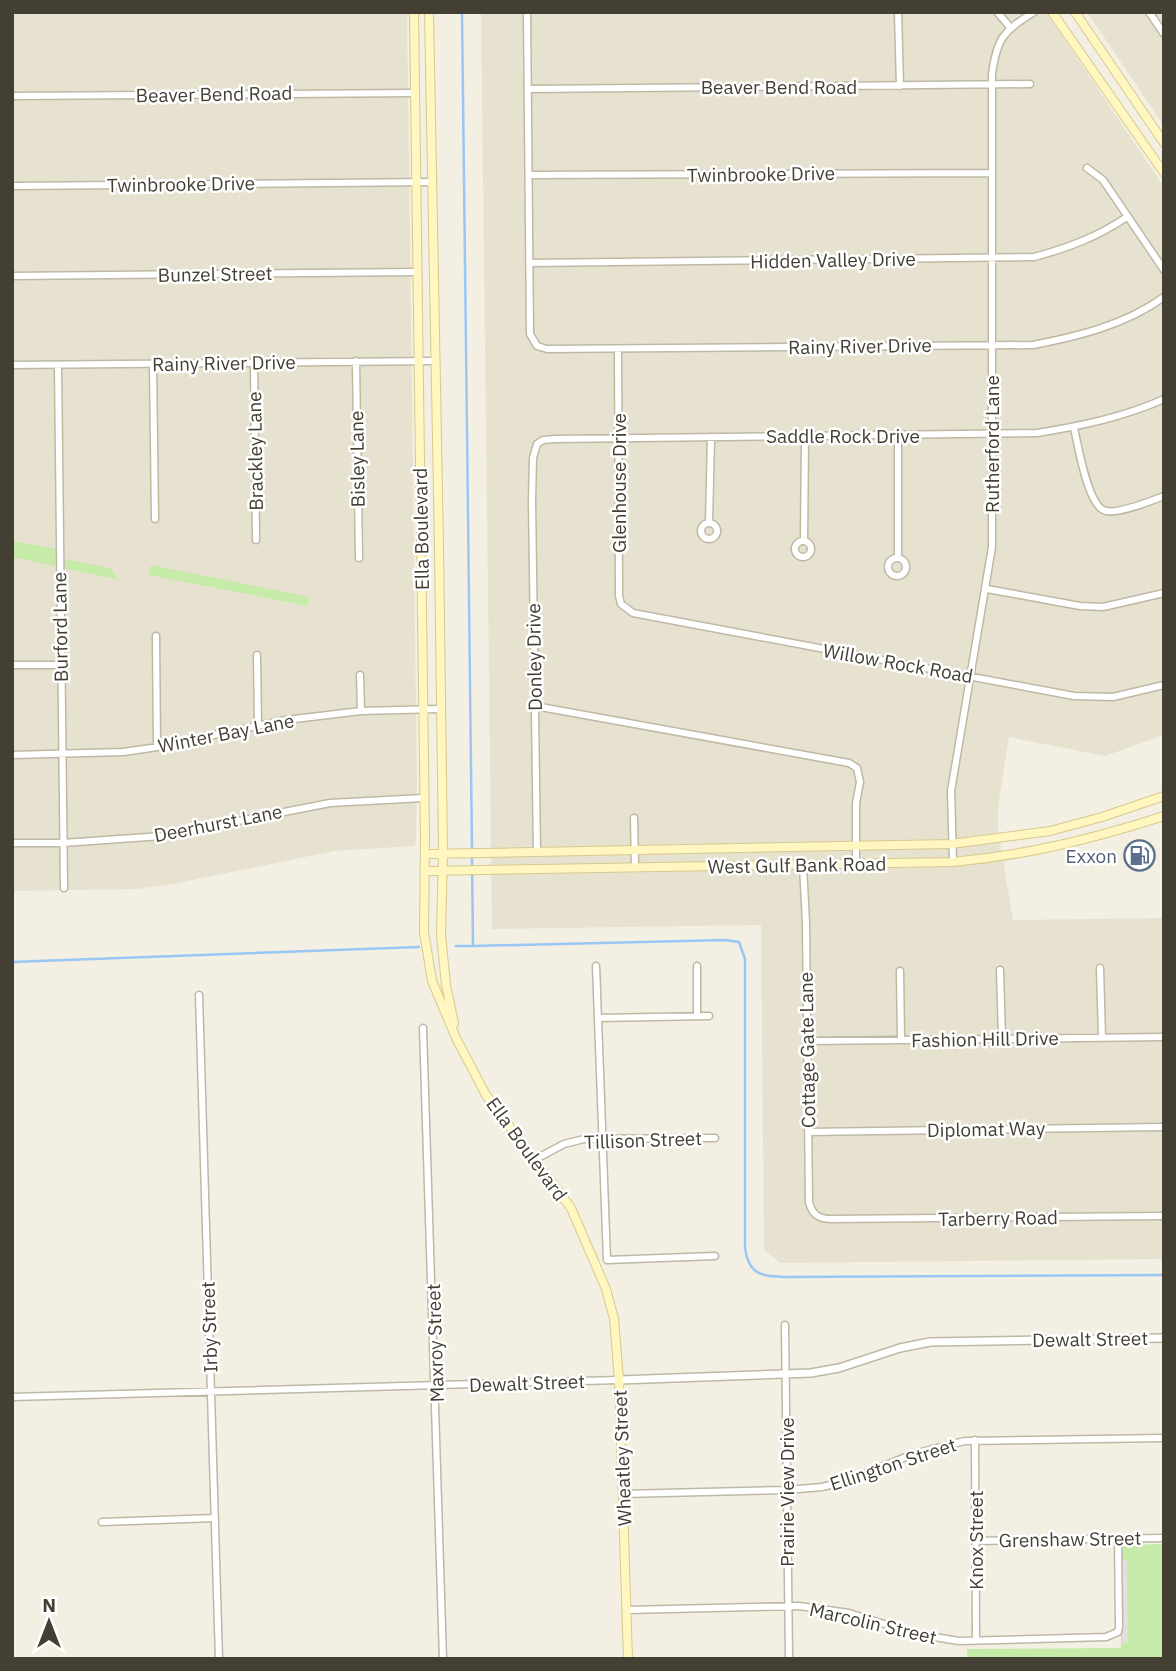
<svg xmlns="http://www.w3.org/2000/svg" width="1176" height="1671" viewBox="0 0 1176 1671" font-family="'IBM Plex Sans',sans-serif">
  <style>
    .residential { fill: #e7e2d0 }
    .green { fill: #c6eaa8 }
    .parking { fill: #e2e0dc }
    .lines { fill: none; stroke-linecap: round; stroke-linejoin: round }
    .stream { stroke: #99c6f5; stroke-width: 2.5 }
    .minor-casing { stroke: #beb8a5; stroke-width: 9 }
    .tertiary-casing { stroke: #beb8a5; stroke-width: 10 }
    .secondary-casing { stroke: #d6ca8f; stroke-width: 10 }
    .minor { stroke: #fff; stroke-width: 6 }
    .tertiary { stroke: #fff; stroke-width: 7 }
    .secondary { stroke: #fff6c0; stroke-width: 8 }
    .labels { text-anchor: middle; stroke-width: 5; stroke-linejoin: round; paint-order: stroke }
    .street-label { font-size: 19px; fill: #443f33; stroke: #fff }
    .service-label { font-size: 19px; fill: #4e5e75; stroke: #fff; text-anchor: end }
  </style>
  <rect width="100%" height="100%" fill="#f3efe2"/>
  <path class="residential" d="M12,12H407L417,783L416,843L414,846L334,851L178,883L137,889L12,891Z
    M481,12H1046L1164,187V735L1105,756L1009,737L998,807V830L1013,920L1164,918V1259L780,1263L764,1250L761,925L492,929Z
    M1087,12H1164V126Z"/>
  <path class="green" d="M12,541L56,549L55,566L12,557Z
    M65,559L110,568L118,579L65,569Z
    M151,565L309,597L308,606L149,575Z
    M1164,1544V1659H967V1649L1121,1648V1545Z"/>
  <path class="parking" d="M1121,1560H1127L1128,1643H1122Z"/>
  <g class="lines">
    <path class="stream" d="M462,12L472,850
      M472,857L473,946L725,940L739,942L745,959V1248C749,1276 762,1276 787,1277L1164,1275
      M456,946H473
      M12,962L419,947"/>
    <defs>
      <path id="minor" d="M527,12L530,334L537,346L547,349L1033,345C1079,336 1125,325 1164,297
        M898,12L900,86
        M997,12L1010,27
        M1149,12L1164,34
        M528,89L1030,84
        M12,96L415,93
        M1087,168L1103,180L1164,270
        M529,175L992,173
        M12,186L433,182
        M529,263L1034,257C1068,248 1097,237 1127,217
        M12,276L418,272
        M618,349L619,596L621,604L633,613L1074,696L1113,697L1164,685
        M356,361L359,558
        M254,363L256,540
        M153,364L155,519
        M12,365L435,361
        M58,365L64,888
        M1074,428C1078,445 1088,508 1106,511C1119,514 1151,501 1164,496
        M701 531a8 8 0 1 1 16 0a8 8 0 1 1-16 0Z
        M709,523L711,437
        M795 549a8 8 0 1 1 16 0a8 8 0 1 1-16 0Z
        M804,541L805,437
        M898,558V436
        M888 567a9 9 0 1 1 18 0a9 9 0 1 1-18 0Z
        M987,589L1080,606L1103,607L1164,593
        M156,636L157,747
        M257,655L258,726
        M12,665H60
        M360,675L361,711
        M535,706L849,763L857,768L860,782L856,803V863
        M12,755L123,752L151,748L286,720L361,711L439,709
        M634,818L635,867
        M12,843H63L162,836L330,803L423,798
        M537,852L532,501L533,458L537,444L543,440L555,439L1037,433C1081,426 1124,417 1164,399
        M953,862L951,791L992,547V74C997,37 1004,31 1034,12
        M803,865L806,923L809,1202C812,1214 818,1219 831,1219L1164,1216
        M596,966L607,1260L715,1256
        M697,966V1016
        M1100,968L1102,1037
        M1000,970L1002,1038
        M900,971L901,1040
        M199,995L219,1659
        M598,1018L709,1016
        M423,1028L443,1659
        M807,1041L1164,1037
        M808,1132L1164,1127
        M534,1160L564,1144L584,1139L715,1138
        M785,1325L789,1659
        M12,1397L619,1380
        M975,1440L976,1640
        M623,1494L787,1490L822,1487L847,1481L913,1454L965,1441L1164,1438
        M102,1522L215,1518
        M976,1541L1164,1538
        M627,1610L799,1606L849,1613L916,1634L959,1641L1106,1637L1118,1632L1119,1627L1118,1539"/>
      <path id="tertiary" d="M619,1380L811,1373L839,1368L900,1348L930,1342L1164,1338"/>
      <path id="secondary" d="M414,12L425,837L424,932L432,981L457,1040L486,1095L571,1208L606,1289L614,1319L619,1380L628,1659
        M429,12L439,546L443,853L441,935L446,985L454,1023
        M1052,12L1164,173
        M1075,12L1164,143
        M425,854L951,844L1050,831L1102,817L1164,796
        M425,871L953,862C1028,855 1092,839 1164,816"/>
    </defs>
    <use href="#minor" class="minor-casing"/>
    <use href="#tertiary" class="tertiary-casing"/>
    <use href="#secondary" class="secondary-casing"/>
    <use href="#minor" class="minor"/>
    <use href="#tertiary" class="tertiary"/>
    <use href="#secondary" class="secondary"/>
  </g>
  <defs>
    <symbol id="fuel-ring" viewBox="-11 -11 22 22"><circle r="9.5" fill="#fff" stroke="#5c6f8a" stroke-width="1.5"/><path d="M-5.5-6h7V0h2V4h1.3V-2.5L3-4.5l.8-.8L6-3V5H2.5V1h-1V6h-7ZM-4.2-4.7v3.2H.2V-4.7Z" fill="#5c6f8a"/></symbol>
  </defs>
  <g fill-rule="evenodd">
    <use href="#fuel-ring" x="1122" y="838" width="35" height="35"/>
  </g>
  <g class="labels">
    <g class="street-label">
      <text x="779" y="94">Beaver Bend Road</text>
      <text transform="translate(214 94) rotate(-1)" y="7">Beaver Bend Road</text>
      <text transform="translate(761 174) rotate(-1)" y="7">Twinbrooke Drive</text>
      <text transform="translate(181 184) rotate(-1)" y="7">Twinbrooke Drive</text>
      <text transform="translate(833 260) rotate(-1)" y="7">Hidden Valley Drive</text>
      <text transform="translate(215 274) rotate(-1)" y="7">Bunzel Street</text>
      <text transform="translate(860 346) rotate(-1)" y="7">Rainy River Drive</text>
      <text transform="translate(224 363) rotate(-1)" y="7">Rainy River Drive</text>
      <text x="843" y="443">Saddle Rock Drive</text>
      <text transform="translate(992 444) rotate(-90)" y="7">Rutherford Lane</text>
      <text transform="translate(255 451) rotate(-91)" y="7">Brackley Lane</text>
      <text transform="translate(357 459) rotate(-91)" y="7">Bisley Lane</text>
      <text transform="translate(619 483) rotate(-90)" y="7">Glenhouse Drive</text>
      <text transform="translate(421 529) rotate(-91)" y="7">Ella Boulevard</text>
      <text transform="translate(60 627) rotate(-91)" y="7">Burford Lane</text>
      <text transform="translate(534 657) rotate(-91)" y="7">Donley Drive</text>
      <text transform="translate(898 663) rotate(10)" y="7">Willow Rock Road</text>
      <text transform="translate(226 733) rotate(-11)" y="7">Winter Bay Lane</text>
      <text transform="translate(218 823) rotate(-11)" y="7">Deerhurst Lane</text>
      <text transform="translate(797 865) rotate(-1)" y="7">West Gulf Bank Road</text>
      <text transform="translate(985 1039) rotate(-1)" y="7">Fashion Hill Drive</text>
      <text transform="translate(807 1050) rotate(-91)" y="7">Cottage Gate Lane</text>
      <text transform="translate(986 1129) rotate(-1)" y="7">Diplomat Way</text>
      <text transform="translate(643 1140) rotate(-2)" y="7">Tillison Street</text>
      <text transform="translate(527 1149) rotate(54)" y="7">Ella Boulevard</text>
      <text transform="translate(998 1218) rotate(-1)" y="7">Tarberry Road</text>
      <text transform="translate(209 1327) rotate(-92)" y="7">Irby Street</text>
      <text transform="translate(1090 1339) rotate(-1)" y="7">Dewalt Street</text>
      <text transform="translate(435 1343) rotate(-92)" y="7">Maxroy Street</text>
      <text transform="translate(527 1383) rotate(-2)" y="7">Dewalt Street</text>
      <text transform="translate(622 1458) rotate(-92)" y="7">Wheatley Street</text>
      <text transform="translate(893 1464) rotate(-18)" y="7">Ellington Street</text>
      <text transform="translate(787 1492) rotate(-90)" y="7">Prairie View Drive</text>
      <text transform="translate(1070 1539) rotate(-1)" y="7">Grenshaw Street</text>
      <text transform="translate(976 1540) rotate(-90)" y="7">Knox Street</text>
      <text transform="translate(873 1623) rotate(13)" y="7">Marcolin Street</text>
    </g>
    <g class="service-label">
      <text x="1117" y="863">Exxon</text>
    </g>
  </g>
  <rect width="1176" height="1671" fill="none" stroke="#443f33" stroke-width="28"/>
  <g transform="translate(49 1622)" stroke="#ffffff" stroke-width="5" paint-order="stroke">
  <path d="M0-5L12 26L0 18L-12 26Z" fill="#443f33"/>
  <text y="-10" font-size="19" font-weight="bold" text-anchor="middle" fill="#443f33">N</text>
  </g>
</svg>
